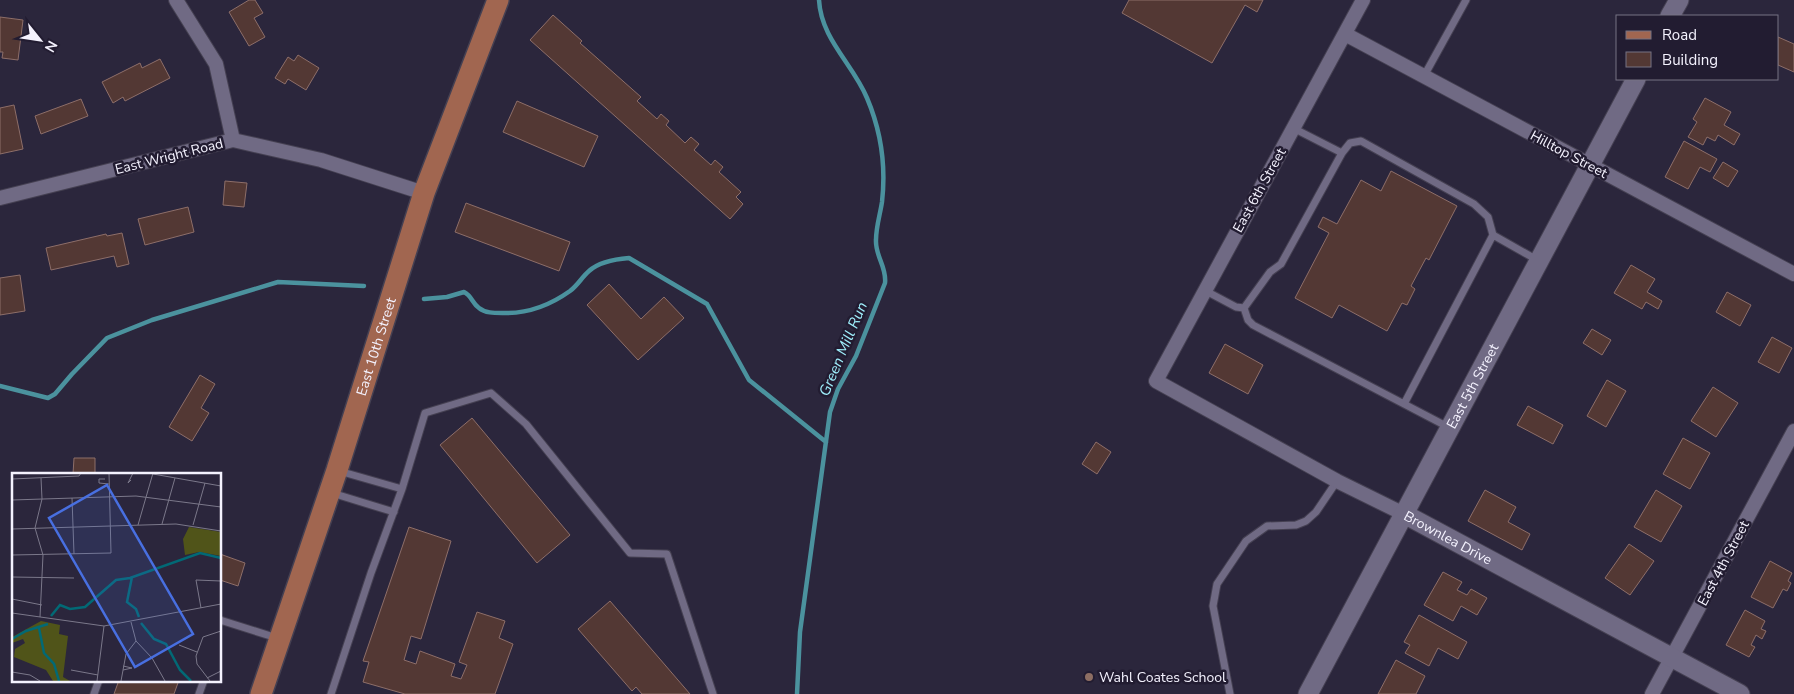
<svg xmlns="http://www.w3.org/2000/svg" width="1794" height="694" viewBox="0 0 1794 694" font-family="'Nunito Sans',sans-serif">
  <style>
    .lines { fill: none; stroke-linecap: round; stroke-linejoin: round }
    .stream { stroke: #4b929e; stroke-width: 4.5 }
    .building { fill: #533834; stroke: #8d6e69 }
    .lane-casing { stroke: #454052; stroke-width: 9 }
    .street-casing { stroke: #454052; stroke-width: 16 }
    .secondary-casing { stroke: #454052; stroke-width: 21 }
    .primary-casing { stroke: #454052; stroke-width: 24 }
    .lane { stroke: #706a84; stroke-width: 7 }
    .street { stroke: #706a84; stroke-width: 14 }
    .secondary { stroke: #706a84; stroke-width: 19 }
    .primary { stroke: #a16650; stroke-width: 21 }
    .education-dot { fill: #8d6e63; stroke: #221c31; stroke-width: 2 }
    .labels { text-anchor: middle; stroke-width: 5; stroke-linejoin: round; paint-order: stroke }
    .street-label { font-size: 14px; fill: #f4f2fe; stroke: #221c31 }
    .poi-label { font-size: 14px; fill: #f4f2fe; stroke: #221c31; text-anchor: start }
    .water-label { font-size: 15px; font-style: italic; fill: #9feefb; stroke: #221c31 }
    .inset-river { fill: none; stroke: #026975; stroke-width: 2.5 }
    .inset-road { fill: none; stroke: #7b788a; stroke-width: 1 }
    .view { fill: #486fe0; fill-opacity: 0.15; stroke: #486fe0; stroke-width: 2.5 }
    .inset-edge { fill: none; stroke: #f4f2fe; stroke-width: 2.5 }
  </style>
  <rect width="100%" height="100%" fill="#2b263c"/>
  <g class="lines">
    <path class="stream" d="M424,299L447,297L464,292C472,296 472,303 479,308C485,313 494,313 502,313C527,314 549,306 570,291C578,285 582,277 589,271C599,262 616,259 629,258L707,304L749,380L826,442
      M0,386L48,398L55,394L72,374L107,338L152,320L278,282L364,286
      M797,694L800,632L830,412L838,389L856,356L885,283C887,267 875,256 876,240C876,227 880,215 882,202C886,167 881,131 867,98C853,64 821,39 819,0"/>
  </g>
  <path class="building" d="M249,0H255L263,13L254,18L265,37L249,46L229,12Z
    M1129,0H1263L1257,12L1245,5L1212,63L1122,13Z
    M553,15L582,41L580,43L641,97L637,101L657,119L661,114L669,121L666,125L685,143L691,137L699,144L694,150L711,165L715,160L723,167L719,172L741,192L736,197L743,204L730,219L530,40Z
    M0,17L23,20L18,60L2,58L3,52H0Z
    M1778,37L1794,44V72L1778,65Z
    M298,55L319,68L306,90L288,79L285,84L275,78L288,57L294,61Z
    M160,59L170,78L125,101L123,97L113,103L102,82L140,63L142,68Z
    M1705,98L1731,112L1724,125L1740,134L1734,145L1718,135L1715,141L1707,137L1703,145L1688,137L1697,122L1693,119Z
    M81,99L88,116L41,134L35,116Z
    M517,101L598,136L584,167L503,132Z
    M14,105L23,149L0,154V108Z
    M1684,141L1717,159L1710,172L1700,167L1688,189L1665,177Z
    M1723,162L1738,171L1728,187L1713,178Z
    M1391,171L1457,206L1429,260L1426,258L1411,286L1415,289L1407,305L1402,303L1387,331L1339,305L1332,318L1295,298L1329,233L1318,227L1323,217L1337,224L1361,180L1381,191Z
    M225,181L247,183L244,207L223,205Z
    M466,203L570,242L559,271L455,232Z
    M188,207L194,232L145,245L138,219Z
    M122,233L129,264L117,267L114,256L51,270L46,248L106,234L107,236Z
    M1631,265L1655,279L1647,292L1662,301L1658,309L1646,302L1642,309L1614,293Z
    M20,275L25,311L0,315V278Z
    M609,284L641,319L664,297L684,318L638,360L587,305Z
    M1727,292L1751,305L1740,326L1716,312Z
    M1592,329L1611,340L1602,355L1583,343Z
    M1772,337L1792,348L1779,373L1758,362Z
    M1225,344L1263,365L1248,394L1209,373Z
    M200,375L215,384L201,408L209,413L192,441L169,427Z
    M1607,380L1626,391L1606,427L1587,416Z
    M1713,387L1738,403L1716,437L1691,421Z
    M1528,406L1563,425L1553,444L1517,425Z
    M472,418L570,535L537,563L440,445Z
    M1683,438L1710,453L1690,489L1663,474Z
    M1096,442L1111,452L1097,474L1082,464Z
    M74,458H95V474H73Z
    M1485,490L1516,507L1508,522L1530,534L1522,550L1468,521Z
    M1656,490L1682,506L1661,542L1634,527Z
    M409,527L451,541L421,639L411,636L404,660L416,664L420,651L455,664L451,676L461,679L467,665L459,662L477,612L505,621L499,638L513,644L495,694H405L363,682L369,662L363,661Z
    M1629,544L1654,561L1630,595L1605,578Z
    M220,554L245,563L238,586L220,580Z
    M1770,561L1792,573L1788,581L1791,583L1787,591L1783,589L1773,608L1751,597Z
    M1443,572L1462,582L1457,590L1467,595L1471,589L1487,598L1477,615L1461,606L1453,621L1424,605Z
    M610,601L690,694H642L636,687L632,691L578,629Z
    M1745,610L1765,621L1761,629L1766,631L1762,639L1756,635L1751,645L1755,647L1749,657L1726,645Z
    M1419,615L1467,642L1458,659L1438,648L1429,666L1405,653L1410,645L1404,642Z
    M1396,660L1425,676L1416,694H1378Z
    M119,680H179L174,694H114Z"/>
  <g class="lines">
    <defs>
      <path id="lane" d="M1424,76L1466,0
        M1293,128L1342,153L1350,143L1361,141L1474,204L1488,217L1493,235L1539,261
        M1204,290L1236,307L1244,308L1270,272L1281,264L1342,153
        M1244,308L1248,320L1253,325L1450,428
        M1404,404L1493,235
        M339,471L402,489L425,413L491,393L526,424L630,553L667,554L713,694
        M332,493L394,512
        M220,620L277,638
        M94,694L99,680
        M199,694L204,680
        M331,694L371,573L402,489
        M1230,694L1213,606L1217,584L1246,541L1267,526L1296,525L1306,521L1316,512L1337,481"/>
      <path id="street" d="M176,0L216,64L233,140
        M1363,0L1156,381L1337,481L1404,514
        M1345,34L1794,274
        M0,198L233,140L321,160L424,193
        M1652,694L1794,431"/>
      <g id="secondary">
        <path d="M1670,16L1679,0"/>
        <path id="s1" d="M1404,514L1740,694"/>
        <path id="s2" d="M1308,694L1636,79"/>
      </g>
      <g id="primary">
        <path id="s3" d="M261,694L337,470L424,193L498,0"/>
      </g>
    </defs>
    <use href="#lane" class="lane-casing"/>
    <use href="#street" class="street-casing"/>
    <use href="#secondary" class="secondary-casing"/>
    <use href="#primary" class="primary-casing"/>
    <use href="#lane" class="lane"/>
    <use href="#street" class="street"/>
    <use href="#secondary" class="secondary"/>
    <use href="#primary" class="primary"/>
  </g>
  <circle class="education-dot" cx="1089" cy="677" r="5"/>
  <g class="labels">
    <g class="street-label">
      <text transform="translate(1569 154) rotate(28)" y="5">Hilltop Street</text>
      <text transform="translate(169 156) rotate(-14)" y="5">East Wright Road</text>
      <text transform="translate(1259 190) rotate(-61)" y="5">East 6th Street</text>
      <text dy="5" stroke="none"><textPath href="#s3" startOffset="366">East 10th Street</textPath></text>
      <text dy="5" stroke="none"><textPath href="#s2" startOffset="349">East 5th Street</textPath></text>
      <text dy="5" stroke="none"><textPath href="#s1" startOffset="50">Brownlea Drive</textPath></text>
      <text transform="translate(1723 563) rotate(-62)" y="5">East 4th Street</text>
    </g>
    <g class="poi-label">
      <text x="1099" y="682">Wahl Coates School</text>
    </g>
    <g class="water-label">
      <text transform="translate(843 349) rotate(-67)" y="5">Green Mill Run</text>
    </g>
  </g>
  <g transform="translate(12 473)">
    <rect width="209" height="209" fill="#2b263c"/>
    <path d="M29,148L48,152L47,161L56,163L51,204L58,208H41L34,197L2,184L3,176L13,170L11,166L0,170V164Z" fill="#505419"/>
    <path d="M177,54L209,59V83L187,79L173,82L171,66Z" fill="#505419"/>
    <path class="inset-river" d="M120,104L115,129L124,136L127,144M39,143L48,132L58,136L73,134L104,107L118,105L188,80L209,85M129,150L142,166L154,171L168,197L179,208M27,155L32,180L42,191L47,208M0,166L14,158L36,151"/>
    <path class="inset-road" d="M141,1L209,13M0,6L67,3L69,0M93,6H87V10L97,11M119,7L116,10L121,0M60,25L62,81M0,27L124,23L209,34M150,51L163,5M126,52L141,0M181,52L193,10M0,56L164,51L209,58M0,82L99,80L97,0M0,104L62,105M0,126L30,132M189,135L184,107L209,108M0,140L92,153L209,131M28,144L31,82L23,55L30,26L29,5M119,149L124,168L140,185L153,208M167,172L185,179M59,197L86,202M111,197L120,195L111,193M0,199L18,202L28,208M195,205L209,198M85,208L92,153M109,208L114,181L124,168M198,208L185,191L184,183L191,164L209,158"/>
    <path class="view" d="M95,12L181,161L123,194L37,45Z"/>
    <rect width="209" height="209" class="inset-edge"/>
  </g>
  <rect x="1616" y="15" width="162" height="65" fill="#221c31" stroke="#767283"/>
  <rect x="1626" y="31" width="25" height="8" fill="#a16650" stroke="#767283"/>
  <text x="1662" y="40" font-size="15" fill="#f4f2fe">Road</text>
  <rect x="1626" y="52" width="25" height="15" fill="#533834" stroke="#767283"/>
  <text x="1662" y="65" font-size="15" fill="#f4f2fe">Building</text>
  <g transform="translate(40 40) rotate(120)" stroke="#221c31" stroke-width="4" paint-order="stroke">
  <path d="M0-4L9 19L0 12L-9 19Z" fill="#f4f2fe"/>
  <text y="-8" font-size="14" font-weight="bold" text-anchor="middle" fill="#f4f2fe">N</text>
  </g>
</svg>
